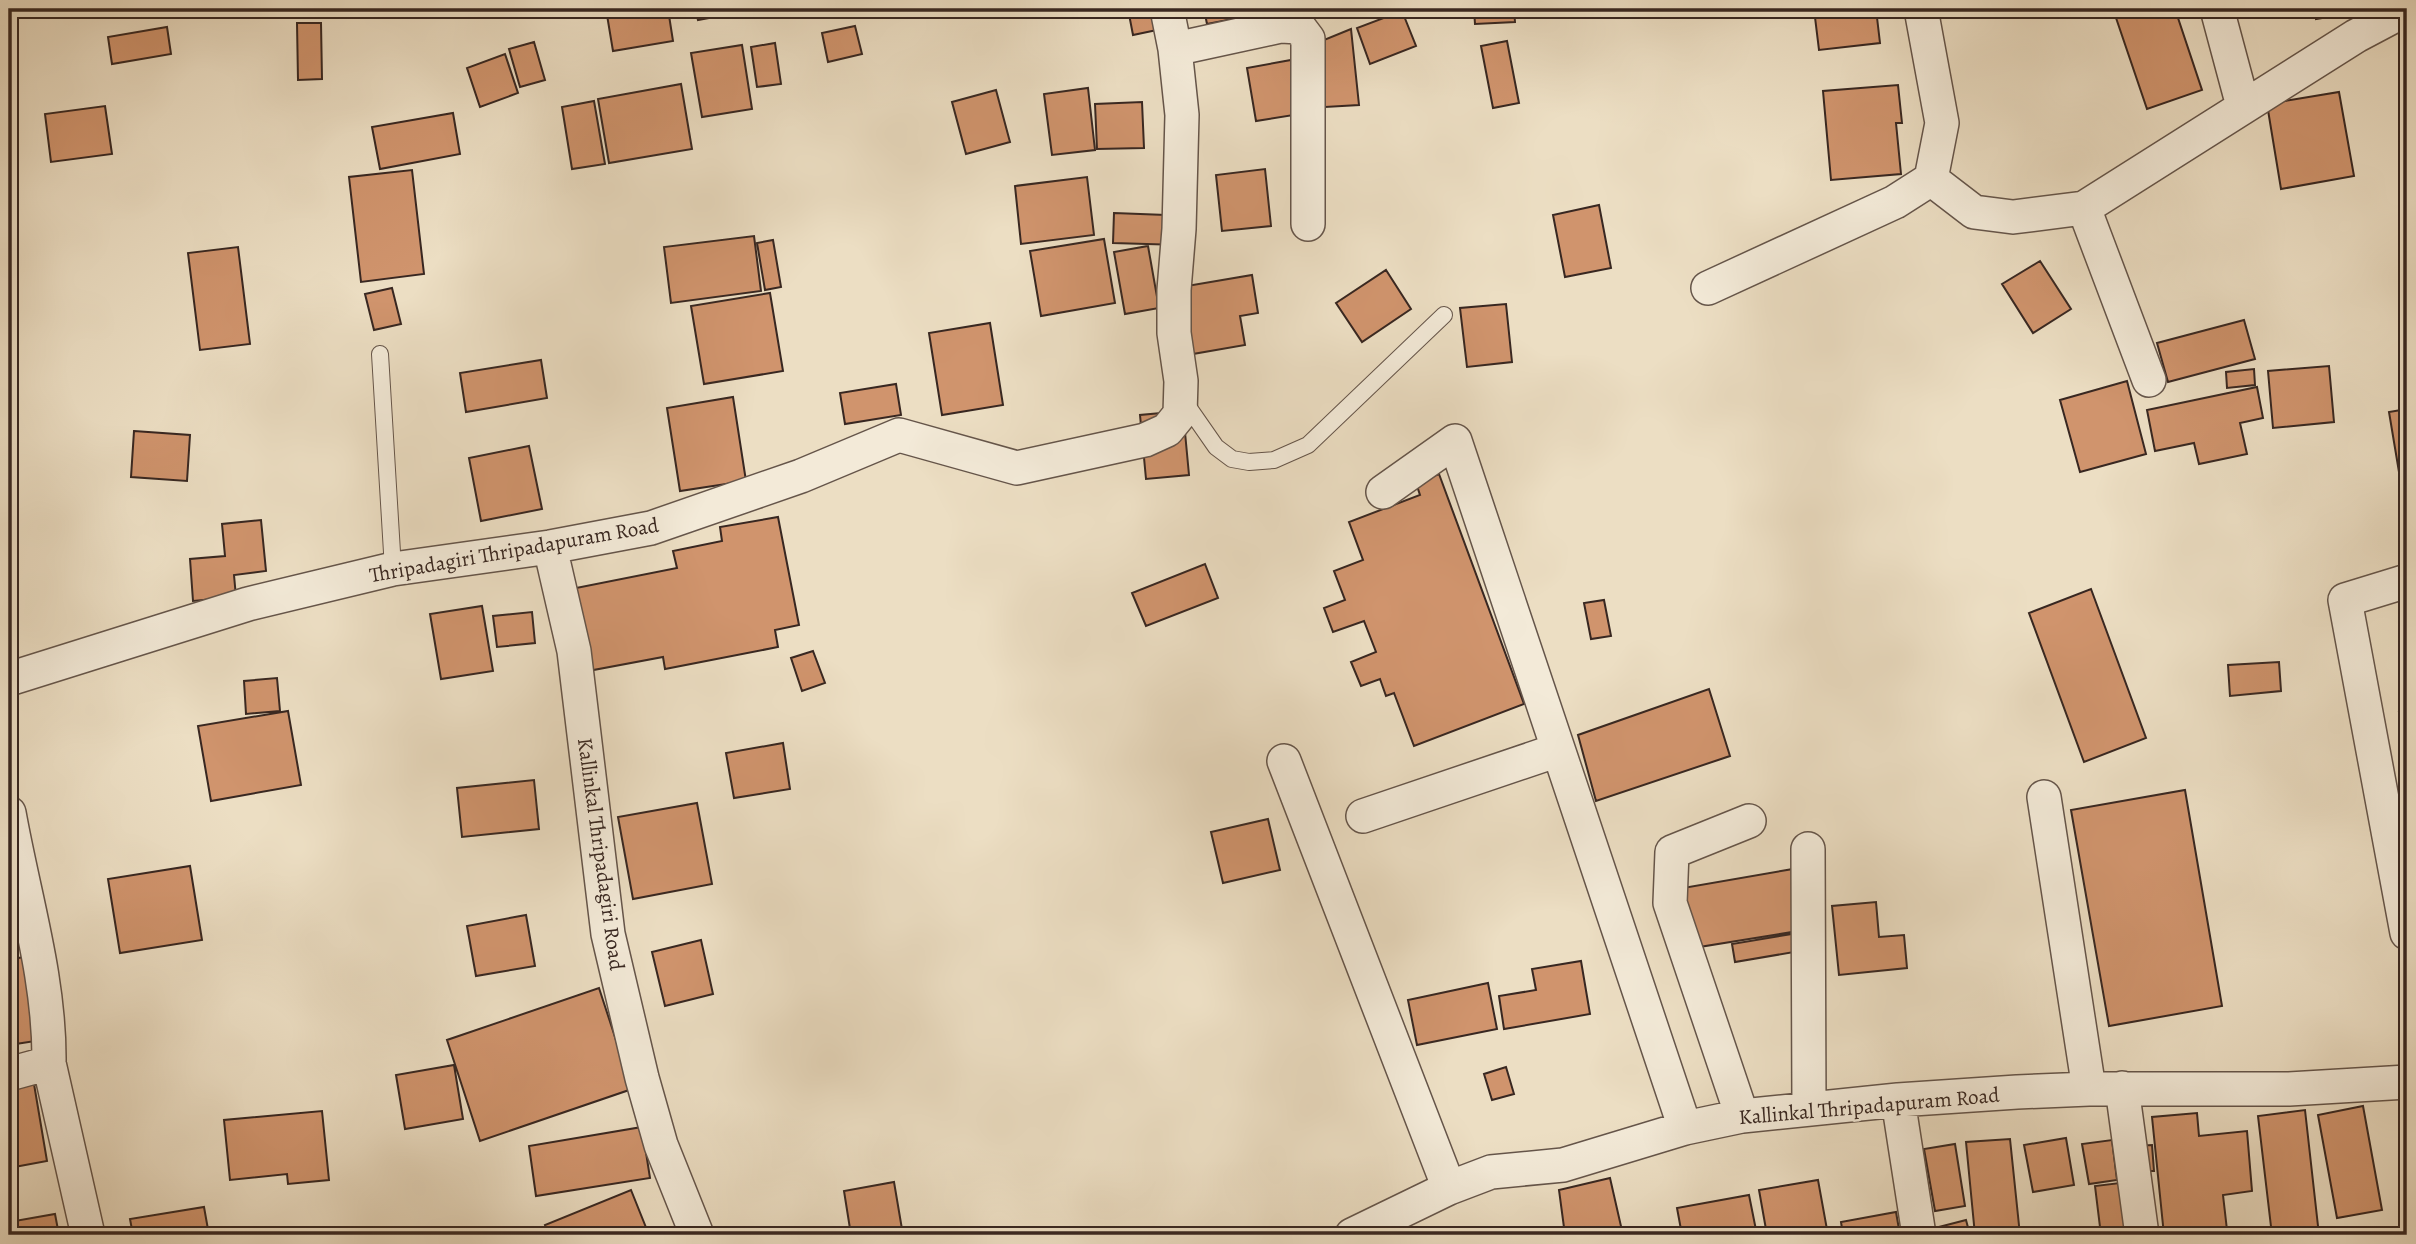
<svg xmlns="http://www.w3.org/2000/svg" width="2416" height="1244" viewBox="0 0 2416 1244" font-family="Alegreya,serif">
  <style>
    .building { fill: #d0946d; stroke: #382721; stroke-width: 2 }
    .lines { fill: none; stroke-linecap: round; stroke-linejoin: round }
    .service-casing { stroke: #65554a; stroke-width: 18 }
    .minor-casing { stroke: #65554a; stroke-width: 36 }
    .service { stroke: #f3ead8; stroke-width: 16 }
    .minor { stroke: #f3ead8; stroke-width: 33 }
    .labels { text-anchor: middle; stroke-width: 5; stroke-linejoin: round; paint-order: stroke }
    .street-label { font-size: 21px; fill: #382721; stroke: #f3ead8 }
  </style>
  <rect width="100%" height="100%" fill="#ecdec3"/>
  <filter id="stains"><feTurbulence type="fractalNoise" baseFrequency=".00286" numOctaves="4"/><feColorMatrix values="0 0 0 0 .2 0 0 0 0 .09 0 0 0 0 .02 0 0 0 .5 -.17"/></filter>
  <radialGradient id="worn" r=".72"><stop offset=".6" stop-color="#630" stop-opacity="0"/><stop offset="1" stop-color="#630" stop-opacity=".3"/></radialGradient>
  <path class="building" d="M248,9H294L249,15Z
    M606,9H668L673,41L613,51Z
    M695,9H756L698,20Z
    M1128,9H1172L1176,26L1133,35Z
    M1204,9H1253L1254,15L1207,24Z
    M1474,9H1514L1515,22L1475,24Z
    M1814,9H1876L1880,43L1819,50Z
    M2113,9H2175L2202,90L2147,109Z
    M2314,9H2374L2316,19Z
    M1402,11L1416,46L1370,64L1357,28Z
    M297,23H321L322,79L298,80Z
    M855,26L862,54L828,62L822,33Z
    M167,27L171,54L112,64L108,37Z
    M1351,29L1359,105L1325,107L1314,44Z
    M1507,41L1519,103L1493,108L1481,46Z
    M534,42L545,80L520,87L509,49Z
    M775,43L781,84L757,87L751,47Z
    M742,45L752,109L702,117L691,53Z
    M505,54L518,93L480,107L467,68Z
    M1291,60L1300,114L1256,121L1247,68Z
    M681,84L692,149L609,163L598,99Z
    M1898,85L1902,123H1896L1901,174L1831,180L1823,91Z
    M1088,88L1095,150L1052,155L1044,94Z
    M996,90L1010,142L966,154L952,102Z
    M2339,92L2354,176L2281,189L2267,104Z
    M594,101L605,164L572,169L562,107Z
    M1142,102L1144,148L1097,149L1095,104Z
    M105,106L112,154L51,162L45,114Z
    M453,113L460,154L380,169L372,127Z
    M1265,169L1271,226L1222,231L1216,175Z
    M412,170L424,274L361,282L349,177Z
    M1087,177L1094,235L1021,244L1015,186Z
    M1599,205L1611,268L1565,277L1553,215Z
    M1114,213L1166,215L1180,245L1113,243Z
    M754,236L761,291L671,303L664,247Z
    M1104,239L1115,303L1041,316L1030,251Z
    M773,240L781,287L765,290L757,243Z
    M1148,246L1159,308L1125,314L1114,252Z
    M238,247L250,344L200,350L188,253Z
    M2040,261L2071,309L2033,333L2002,284Z
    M1386,270L1411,309L1362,342L1336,303Z
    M1252,275L1258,313L1240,316L1245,345L1187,355L1175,288Z
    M392,288L401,324L374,330L365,294Z
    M770,293L783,371L704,384L691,306Z
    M1506,304L1512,362L1467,367L1460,308Z
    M2244,320L2255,359L2168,382L2157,343Z
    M990,323L1003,405L942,415L929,333Z
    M541,360L547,398L466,412L460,373Z
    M2329,366L2334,422L2273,428L2268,371Z
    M2254,369L2255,385L2227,388L2226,372Z
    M2127,381L2146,454L2080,472L2060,400Z
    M896,384L901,415L845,424L840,393Z
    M2257,387L2263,418L2240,423L2247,454L2199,464L2194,443L2155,451L2147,410Z
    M733,397L746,481L680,491L667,408Z
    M2407,409V502H2404L2389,412Z
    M1183,411L1189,475L1146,479L1140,415Z
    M134,431L190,435L187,481L131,477Z
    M529,446L542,509L481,521L469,458Z
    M1439,474L1524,704L1414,746L1394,693L1386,696L1380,679L1361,686L1351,662L1376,652L1364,621L1333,632L1324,608L1345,600L1334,571L1363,560L1349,522L1420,495L1416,483Z
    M778,517L799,625L775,630L778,647L665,669L663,657L588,671L571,589L677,568L673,551L722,541L720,527Z
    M261,520L266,571L234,575L236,597L193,601L190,559L225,556L222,524Z
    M1205,564L1218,598L1146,626L1132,593Z
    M2091,589L2146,738L2084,762L2029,613Z
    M1604,600L1611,636L1591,639L1584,603Z
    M482,606L493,671L441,679L430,614Z
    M532,612L535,643L497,647L493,616Z
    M813,651L825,683L802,691L791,658Z
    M2279,662L2281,691L2230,696L2228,665Z
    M277,678L280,711L246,714L244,681Z
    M1709,689L1730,756L1596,801L1578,735Z
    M2407,710V746L2399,712Z
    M288,711L301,785L211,801L198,726Z
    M783,743L790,789L734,798L726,753Z
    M534,780L539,829L462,837L457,788Z
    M2185,790L2222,1006L2109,1026L2071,810Z
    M697,803L712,884L633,899L618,817Z
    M1268,819L1280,870L1223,883L1211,832Z
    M190,866L202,940L120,953L108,879Z
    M1793,869L1804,930L1693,948L1683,888Z
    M1876,902L1879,937L1904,935L1907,968L1839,975L1832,906Z
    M526,915L535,966L476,976L467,926Z
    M1798,933L1800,951L1735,962L1732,944Z
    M701,940L713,994L665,1006L652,952Z
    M28,956L42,1040L9,1045V960Z
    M1581,961L1590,1014L1504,1029L1499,996L1536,990L1532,969Z
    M1488,983L1497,1029L1417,1045L1408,1000Z
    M599,988L632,1089L480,1141L447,1040Z
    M454,1065L463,1119L405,1129L396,1075Z
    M1506,1067L1514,1094L1492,1100L1484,1074Z
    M34,1084L47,1161L9,1168V1088Z
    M2363,1106L2382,1210L2337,1218L2318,1115Z
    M2305,1110L2319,1235H2272L2258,1116Z
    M322,1111L329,1180L288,1184L287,1174L230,1180L224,1120Z
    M2197,1113L2199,1136L2247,1131L2252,1191L2223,1195L2227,1230L2236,1229V1235H2164L2152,1117Z
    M642,1127L650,1178L536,1196L529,1146Z
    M2066,1138L2074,1185L2033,1192L2024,1145Z
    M2010,1139L2020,1235H1975L1966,1142Z
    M2112,1140L2117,1180L2089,1184L2082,1144Z
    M1955,1144L1965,1206L1935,1211L1924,1149Z
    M2152,1145L2154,1171H2139L2135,1146Z
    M1610,1178L1623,1235H1565L1559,1190Z
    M1818,1180L1828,1235H1767L1759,1190Z
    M894,1182L903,1235H851L844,1191Z
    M2128,1182L2135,1235H2101L2095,1186Z
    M631,1190L649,1235H549L545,1225Z
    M1749,1195L1757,1235H1682L1677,1208Z
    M204,1207L209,1235H133L130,1219Z
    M1896,1212L1900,1235H1843L1841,1222Z
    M55,1214L59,1235H9V1222Z
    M1966,1220L1970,1235H1932L1931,1229Z"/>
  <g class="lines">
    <defs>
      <path id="service" d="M380,354L393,569
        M1184,401L1216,447L1232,459L1249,462L1274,460L1308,445L1444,315"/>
      <path id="minor" d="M1921,9L1942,123L1931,179
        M2217,9L2243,106
        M1175,49L1281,26L1299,27L1308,39V224
        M2084,208L2149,380
        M1708,288L1895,202L1931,179L1974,212L2013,217L2084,208L2356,36L2407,9
        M1383,492L1455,441L1685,1128
        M550,547L574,651L608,934L642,1078L661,1145L697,1235
        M2407,581L2345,600L2407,933
        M9,679L248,604L393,569L550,547L651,528L801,476L899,435L1017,468L1145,440L1167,430L1180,414L1181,381L1174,333V290L1179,229L1182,115L1175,49L1167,9
        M1284,761L1449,1188
        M2044,797L2089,1089
        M9,813C24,897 50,978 49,1063L88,1235
        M1363,816L1558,750
        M1808,849L1809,1108
        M9,1074L49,1063
        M2122,1088L2142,1235
        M1898,1100L1919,1235
        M1742,1116L1670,903L1672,852L1749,821
        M1352,1235L1449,1188L1491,1172L1563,1165L1685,1128L1742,1116L1898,1100L2017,1092L2089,1089H2289L2407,1082"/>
    </defs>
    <use href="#service" class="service-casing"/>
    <use href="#minor" class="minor-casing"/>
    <use href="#service" class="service"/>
    <use href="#minor" class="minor"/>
  </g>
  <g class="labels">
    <g class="street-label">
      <text transform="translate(514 550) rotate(-10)" y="7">Thripadagiri Thripadapuram Road</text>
      <text transform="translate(601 854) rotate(82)" y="7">Kallinkal Thripadagiri Road</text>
      <text transform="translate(1869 1106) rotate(-5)" y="7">Kallinkal Thripadapuram Road</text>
    </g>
  </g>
  <rect width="2416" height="1244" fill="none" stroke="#ecdec3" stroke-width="35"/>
  <rect x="10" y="10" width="2395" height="1223" fill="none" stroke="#382721" stroke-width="3.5"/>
  <rect x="18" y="18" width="2381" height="1209" fill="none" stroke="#382721" stroke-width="2"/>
  <rect width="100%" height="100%" filter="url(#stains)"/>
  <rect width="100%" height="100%" fill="url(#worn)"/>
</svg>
